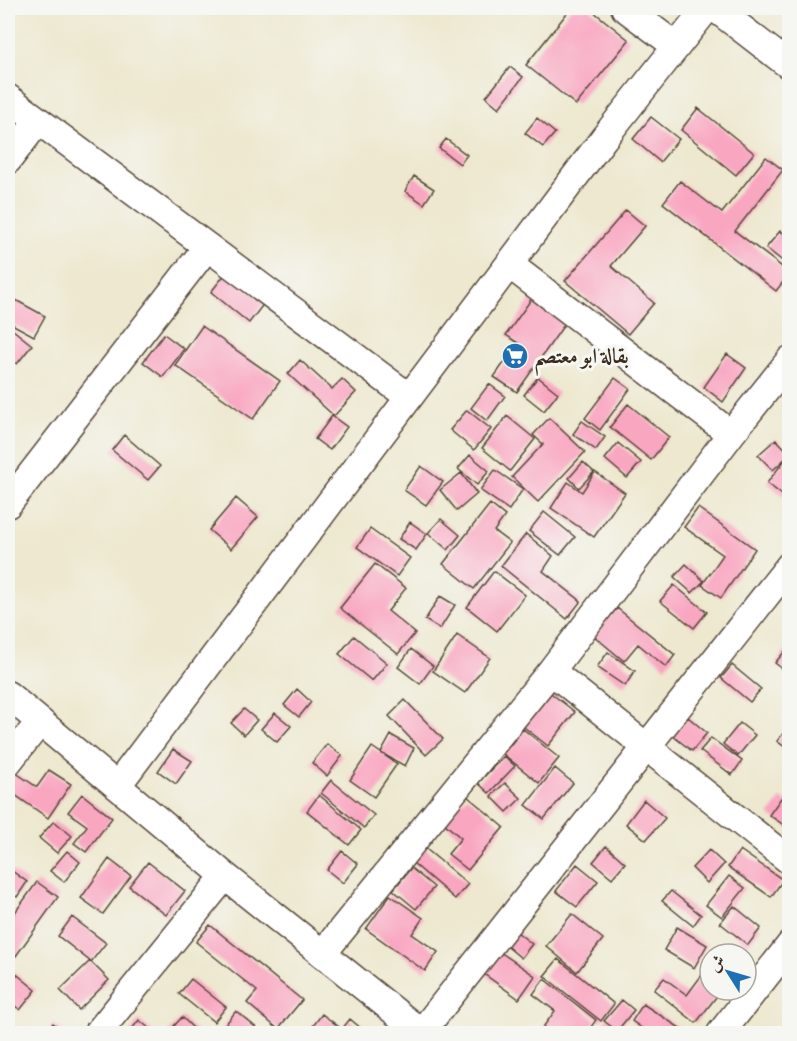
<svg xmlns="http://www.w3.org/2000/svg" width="797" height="1041" viewBox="0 0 797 1041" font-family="Alegreya,Amiri,serif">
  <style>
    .building { fill: #f9a6c1 }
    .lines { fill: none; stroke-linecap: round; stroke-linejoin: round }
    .minor-casing { stroke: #564639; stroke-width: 30 }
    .minor { stroke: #fff; stroke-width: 27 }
    .labels { text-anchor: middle; stroke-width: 6; stroke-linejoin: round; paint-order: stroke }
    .poi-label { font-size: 21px; font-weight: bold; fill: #3b2a1e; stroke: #f6f6f2; text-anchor: start }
  </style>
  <rect width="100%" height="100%" fill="#f6f6f2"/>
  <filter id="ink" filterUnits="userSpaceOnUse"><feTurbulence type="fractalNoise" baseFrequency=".0167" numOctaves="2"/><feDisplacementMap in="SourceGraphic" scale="12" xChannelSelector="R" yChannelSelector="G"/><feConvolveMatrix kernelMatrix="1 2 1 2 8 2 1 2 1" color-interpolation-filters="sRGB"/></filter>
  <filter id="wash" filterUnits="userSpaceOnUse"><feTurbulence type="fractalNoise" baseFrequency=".008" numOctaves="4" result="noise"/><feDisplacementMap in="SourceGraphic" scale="24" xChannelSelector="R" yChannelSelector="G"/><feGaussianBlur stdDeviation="1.35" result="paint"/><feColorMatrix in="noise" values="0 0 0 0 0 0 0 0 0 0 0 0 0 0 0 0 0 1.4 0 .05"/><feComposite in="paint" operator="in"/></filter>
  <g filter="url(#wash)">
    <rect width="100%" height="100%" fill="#ede8cf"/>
    <g id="blocks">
      <path class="building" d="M571,8H589L629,40L576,105L526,65Z
        M510,67L523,77L499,108L486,97Z
        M698,108L754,153L736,175L681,130Z
        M651,117L679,139L660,162L633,139Z
        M537,118L555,133L543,147L525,133Z
        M446,139L467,155L460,164L439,148Z
        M766,157L783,170L735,231L790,273L776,291L663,203L680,181L722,213Z
        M414,176L434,189L424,204L405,191Z
        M626,210L645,226L611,266L654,303L628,334L565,281Z
        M780,231L790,239V267L766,248Z
        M226,273L265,302L249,323L211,292Z
        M10,297L45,316L34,336L8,322V302Z
        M532,298L566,322L517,392L494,377L518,343L506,335Z
        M8,326L32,345L17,364L8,356Z
        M202,326L280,381L253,419L175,365Z
        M164,334L184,349L163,377L143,362Z
        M727,354L746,368L723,402L704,387Z
        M300,360L332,389L342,379L356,392L334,416L288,374Z
        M538,377L558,393L544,411L524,395Z
        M615,378L630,389L600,430L585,418Z
        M489,384L505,396L487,421L471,408Z
        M628,404L669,437L651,460L610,427Z
        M467,410L491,429L474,450L450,430Z
        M332,416L347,427L330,450L315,439Z
        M507,416L535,439L510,471L482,448Z
        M549,418L585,452L538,502L512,477L543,444L533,435Z
        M582,421L605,437L596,450L573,434Z
        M124,435L160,466L148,480L112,450Z
        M776,439L790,454L773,470L758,455Z
        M618,443L641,462L627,478L605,459Z
        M470,455L489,471L477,485L458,469Z
        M787,457L790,459V501L767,483Z
        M583,462L594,472L579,488L569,478Z
        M421,466L443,482L426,505L404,490Z
        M495,470L523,489L509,510L480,490Z
        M595,472L625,493L594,537L551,508L568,482L582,492Z
        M461,473L477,494L457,511L440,490Z
        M236,498L258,517L231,549L209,530Z
        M490,504L505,516L494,531L510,543L474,589L443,564Z
        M698,508L755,549L721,598L702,585L723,555L684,527Z
        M544,512L575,537L560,555L529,531Z
        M441,519L460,535L448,550L428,533Z
        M410,522L427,534L416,550L399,539Z
        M370,529L410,558L397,576L357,547Z
        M526,534L553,556L543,571L581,601L567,619L501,566Z
        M375,564L406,588L388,611L415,633L398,654L340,608Z
        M686,564L704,581L692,593L674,577Z
        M494,571L525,595L497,631L467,607Z
        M674,585L707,612L694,628L660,601Z
        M440,596L455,605L440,629L425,620Z
        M617,608L675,655L666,667L638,644L624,661L594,636Z
        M457,635L490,658L465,693L433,671Z
        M354,636L387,663L372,681L339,654Z
        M790,645V675L775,663Z
        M411,649L433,666L420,684L398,667Z
        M608,652L635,671L625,686L597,667Z
        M732,665L761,689L750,702L721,678Z
        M297,689L311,702L299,717L284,705Z
        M547,690L575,712L548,746L520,724Z
        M405,700L443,739L426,755L389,716Z
        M244,709L257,720L244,735L231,723Z
        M275,713L291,726L277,742L261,729Z
        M688,717L707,733L692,751L673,736Z
        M740,723L755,735L738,756L723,744Z
        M523,729L559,758L539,783L503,754Z
        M785,731L790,735V751L777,741Z
        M391,735L414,748L405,766L381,753Z
        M711,738L742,761L732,775L700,751Z
        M327,744L342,756L327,776L312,763Z
        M372,747L397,764L374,797L350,780Z
        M173,749L192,761L176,784L158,771Z
        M504,756L515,766L489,793L478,783Z
        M555,768L573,783L544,819L526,805Z
        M49,770L71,784L48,818L8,790V785L16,773L37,787Z
        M331,780L374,815L364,828L321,793Z
        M505,783L521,798L507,812L491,796Z
        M82,794L112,818L86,852L74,843L87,826L68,812Z
        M319,795L361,830L349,845L307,811Z
        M467,796L504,827L468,870L448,854L461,838L444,823Z
        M781,798L790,804V829L769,815Z
        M644,800L665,818L646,840L626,824Z
        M54,821L72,836L57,853L39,838Z
        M606,846L625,863L612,878L593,862Z
        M425,848L468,884L455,899L413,863Z
        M709,850L724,864L707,883L692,868Z
        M740,850L783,880L771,897L728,867Z
        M67,851L80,862L64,882L50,871Z
        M342,851L358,864L343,883L327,870Z
        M109,859L131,876L103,914L81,898Z
        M148,862L185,891L166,915L129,886Z
        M577,864L598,881L577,907L556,891Z
        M8,868L27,882L17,897L8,891Z
        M411,868L434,887L416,909L393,890Z
        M729,876L745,888L722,917L706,905Z
        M37,882L58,897L16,956L8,950V922Z
        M671,891L701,915L693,926L662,901Z
        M390,895L423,918L412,934L438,952L425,971L366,929Z
        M734,906L761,928L748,945L720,923Z
        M572,914L603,939L577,972L546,946Z
        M72,917L106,943L91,962L58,936Z
        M507,924L532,944L521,958L496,937Z
        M210,925L302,1000L278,1029L247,1003L257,991L196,942Z
        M677,927L707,945L694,968L664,950Z
        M500,952L535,976L519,999L484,974Z
        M558,959L614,1004L601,1021L544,976Z
        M90,961L109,980L79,1010L60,990Z
        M8,967L36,990L20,1010L8,1000Z
        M701,976L710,984V990L720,992L696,1023L654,990L664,978L687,995Z
        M191,979L226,1007L214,1022L179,994Z
        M544,979L596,1020L586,1034H538L555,1011L533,994Z
        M622,1000L634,1010L617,1031L604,1021Z
        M643,1004L683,1030L680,1034H650L632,1021Z
        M236,1011L264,1034H218Z
        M322,1014L342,1029L350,1019L368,1034H307Z
        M182,1017L199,1034H167Z
        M139,1020L156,1034H128Z
        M53,1023L65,1032L64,1034H45Z"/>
    </g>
  </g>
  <g filter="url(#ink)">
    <use href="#blocks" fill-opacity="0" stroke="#564639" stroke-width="1.5"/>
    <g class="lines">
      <defs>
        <path id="minor" d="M625,8L676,46
          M715,8L790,66
          M8,98L409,397
          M8,160L38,121
          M510,265L731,434
          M8,504L207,247
          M551,671L790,861
          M8,695L225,876L423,1034
          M8,762L39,723
          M117,786L604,138L707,8
          M323,953L551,671L731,434L790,360
          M97,1034L225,876
          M420,1034L790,565
          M720,1034L790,945"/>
      </defs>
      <use href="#minor" class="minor-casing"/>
      <use href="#minor" class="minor"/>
    </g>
  </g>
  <defs>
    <symbol id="supermarket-disc" viewBox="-11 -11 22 22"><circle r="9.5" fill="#1f6fb2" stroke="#f6f6f2"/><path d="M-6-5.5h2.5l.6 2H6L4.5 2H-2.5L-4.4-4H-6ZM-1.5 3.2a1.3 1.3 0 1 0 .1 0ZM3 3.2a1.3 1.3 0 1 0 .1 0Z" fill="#fff"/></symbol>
  </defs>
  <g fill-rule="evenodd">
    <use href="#supermarket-disc" x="500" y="341" width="30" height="30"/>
  </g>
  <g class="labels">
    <g class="poi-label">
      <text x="534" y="363">بقالة ابو معتصم</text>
    </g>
  </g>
  <rect width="797" height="1041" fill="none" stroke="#f6f6f2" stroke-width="30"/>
  <g transform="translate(728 972) rotate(307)"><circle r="28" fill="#f6f6f2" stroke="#aba49d" stroke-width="1.5"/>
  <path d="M0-4.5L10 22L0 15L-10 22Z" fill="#1f6fb2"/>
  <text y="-9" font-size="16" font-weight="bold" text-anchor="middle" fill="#3b2a1e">ش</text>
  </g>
</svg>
